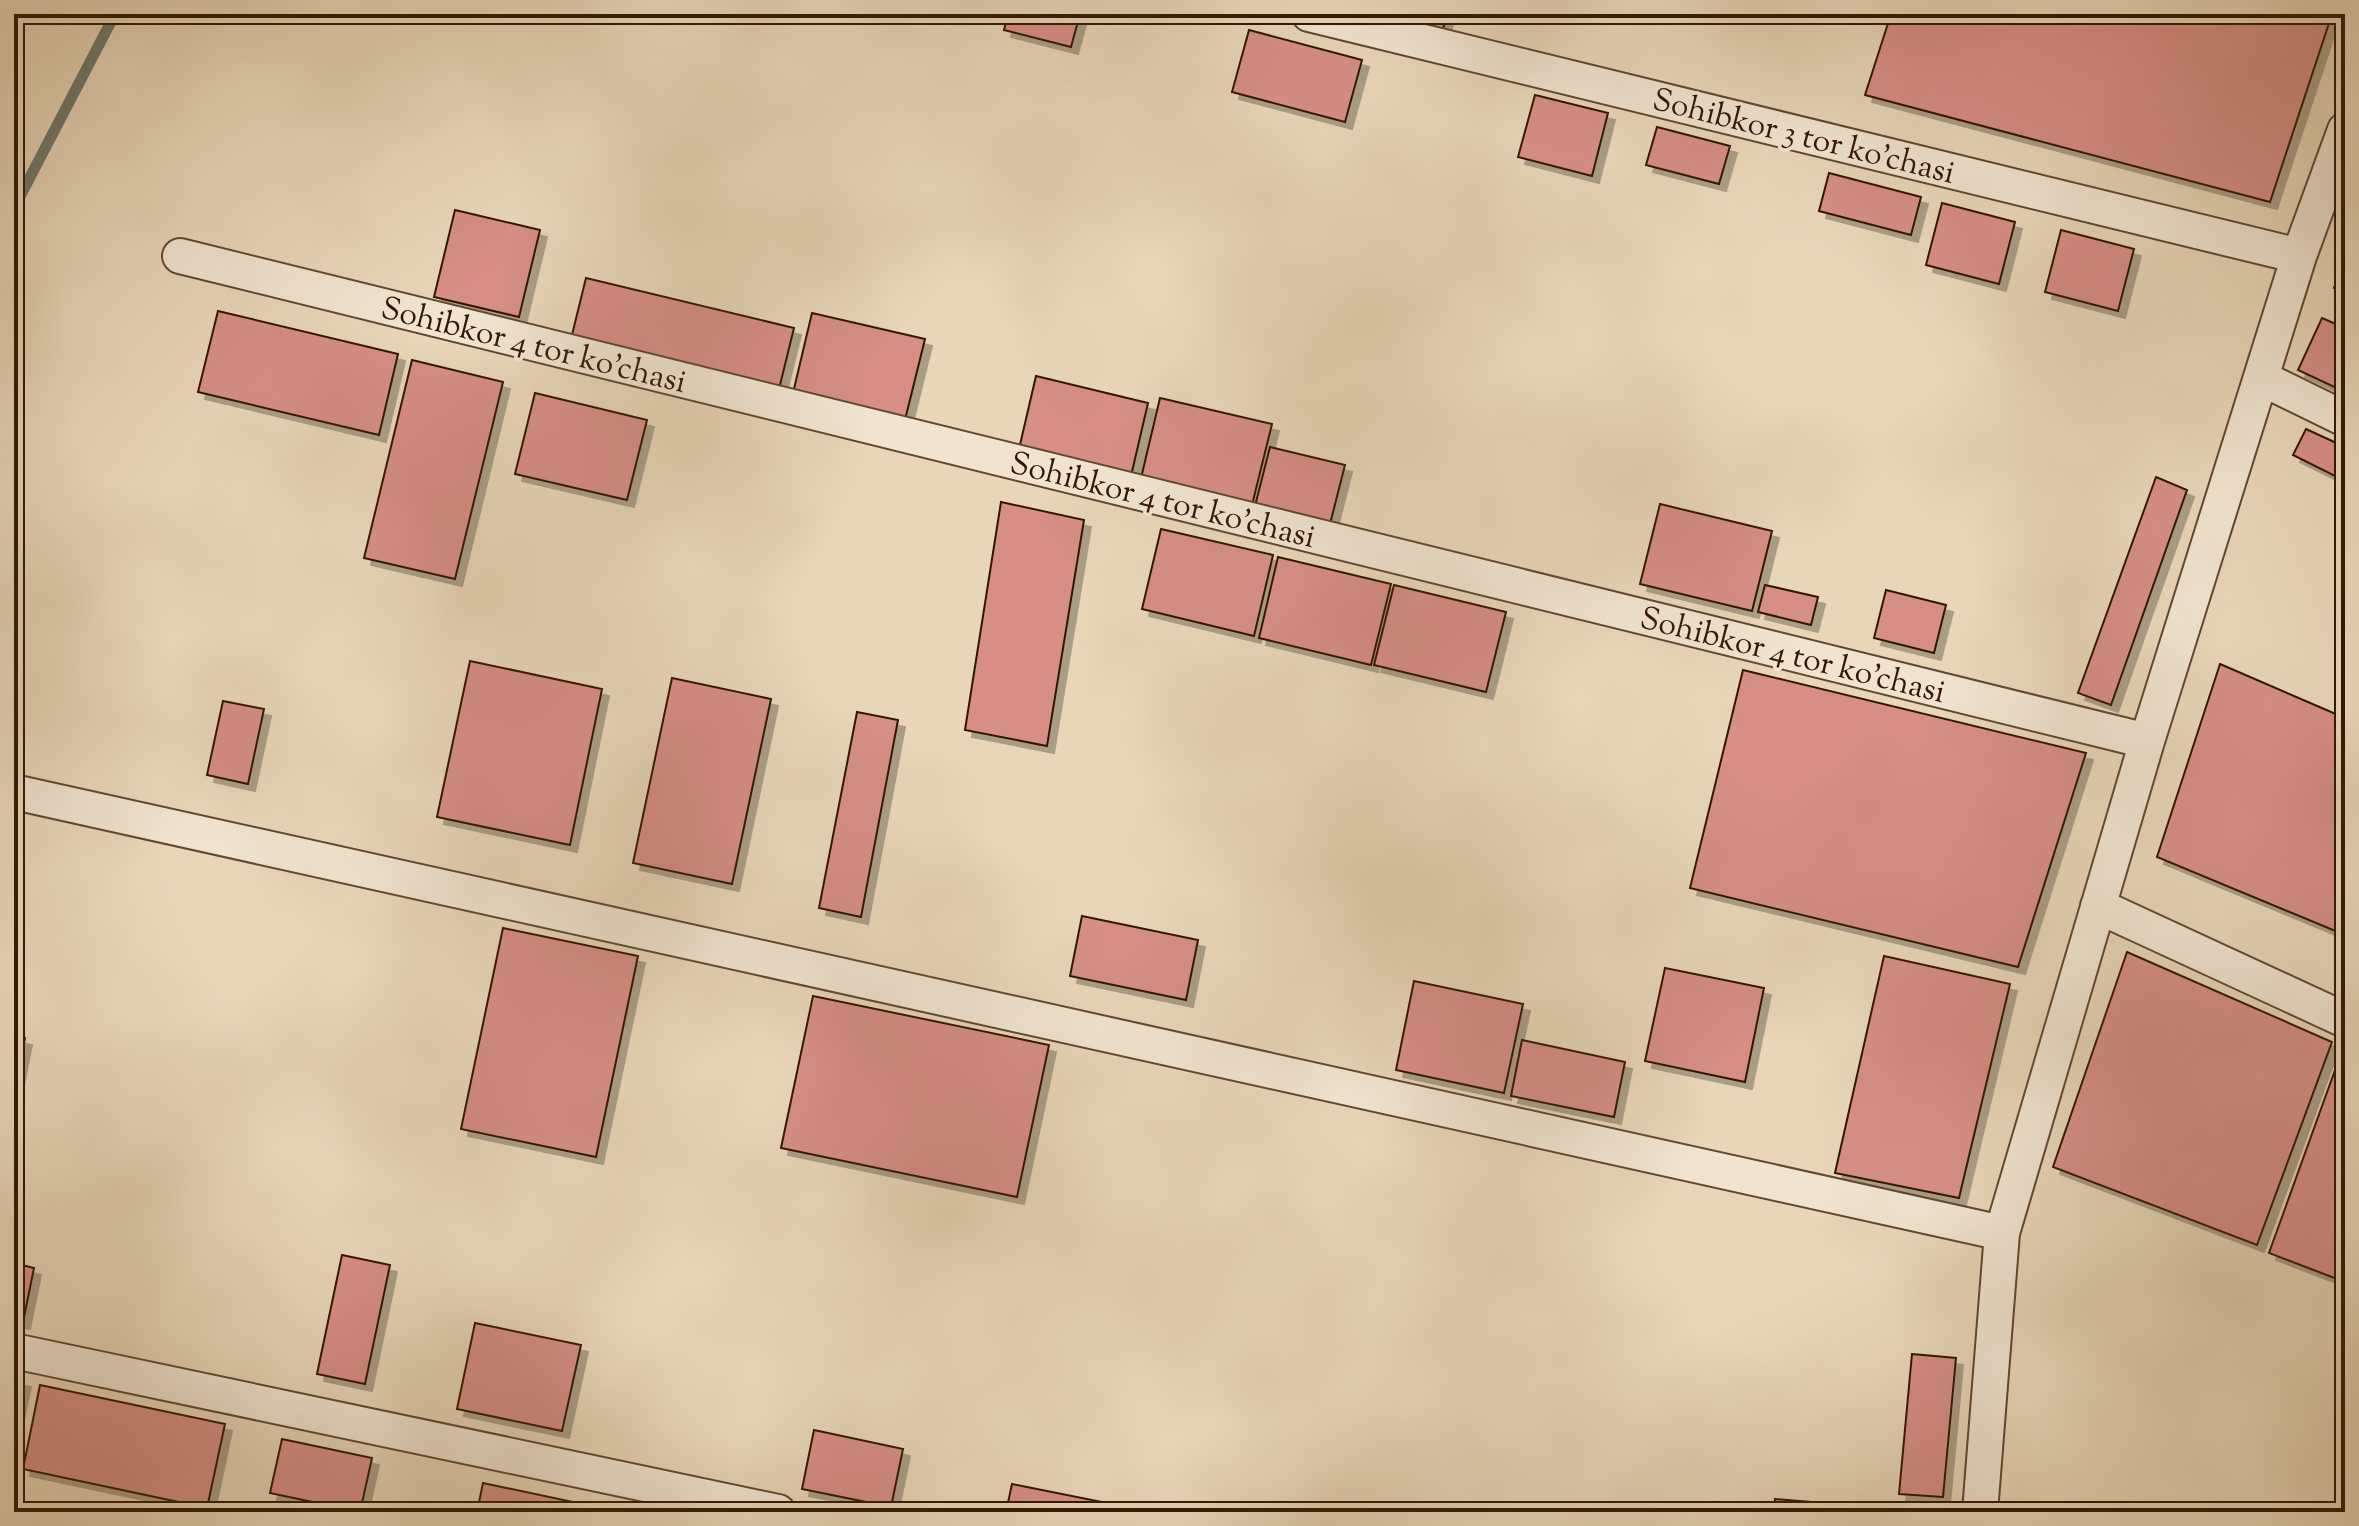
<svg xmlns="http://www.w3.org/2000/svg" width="2359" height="1526" viewBox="0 0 2359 1526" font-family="'Sorts Mill Goudy',serif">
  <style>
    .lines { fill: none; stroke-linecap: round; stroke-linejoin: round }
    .stream { stroke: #6f796c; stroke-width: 11 }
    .building { fill: #d68e85; stroke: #321804; stroke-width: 2; filter: url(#shadow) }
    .minor-casing { stroke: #604831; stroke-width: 38 }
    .minor { stroke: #f0e4d0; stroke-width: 34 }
    .labels { text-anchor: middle; stroke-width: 7; stroke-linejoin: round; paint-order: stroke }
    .street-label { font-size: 32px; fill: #321804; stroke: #f0e4d0 }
  </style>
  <defs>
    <filter id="shadow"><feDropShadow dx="7" dy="7" stdDeviation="0" flood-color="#0004"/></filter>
  </defs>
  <rect width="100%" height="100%" fill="#e8d6b7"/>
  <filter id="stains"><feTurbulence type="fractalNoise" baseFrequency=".0025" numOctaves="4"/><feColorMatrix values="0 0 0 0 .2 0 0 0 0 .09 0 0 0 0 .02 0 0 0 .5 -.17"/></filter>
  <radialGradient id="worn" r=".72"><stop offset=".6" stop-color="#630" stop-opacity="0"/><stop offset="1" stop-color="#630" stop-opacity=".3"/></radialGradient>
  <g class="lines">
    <path class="stream" d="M14,208L115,14"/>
  </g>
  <path class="building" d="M1008,14H1080L1071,47L1004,30Z
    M1384,14H1447L1443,29Z
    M1891,14H2332L2270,202L1865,95Z
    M1249,30L1362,60L1345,122L1232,92Z
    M1535,95L1608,113L1592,176L1518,157Z
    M1657,127L1730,146L1719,184L1646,165Z
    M1829,173L1921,197L1911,235L1819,211Z
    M1942,203L2015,222L1999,284L1926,265Z
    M455,210L540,230L519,317L434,297Z
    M2061,230L2134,249L2118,311L2045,292Z
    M2345,258V292L2334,288Z
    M586,278L794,328L779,389L571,339Z
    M218,311L398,354L379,435L198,392Z
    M812,313L925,339L905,420L793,393Z
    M2322,318L2345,328V392L2298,370Z
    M412,360L503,382L455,579L364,558Z
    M1036,376L1148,403L1131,476L1019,449Z
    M535,393L647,420L627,500L515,474Z
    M1160,398L1272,424L1252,505L1141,478Z
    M2306,429L2345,447V481L2293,455Z
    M1270,447L1345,465L1330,524L1255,506Z
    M2156,477L2187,490L2111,705L2078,693Z
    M1001,502L1084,520L1047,746L965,730Z
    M1660,504L1772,531L1752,611L1640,584Z
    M1161,529L1273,555L1254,636L1142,609Z
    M1278,557L1391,584L1371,665L1259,638Z
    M1394,585L1506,612L1486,692L1374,665Z
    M1765,585L1818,597L1811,625L1758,612Z
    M1886,590L1946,605L1934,653L1874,638Z
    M470,661L602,689L570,845L437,817Z
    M2220,664L2345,718V935L2157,857Z
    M1743,670L2086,753L2018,967L1690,888Z
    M672,678L771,699L732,884L633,863Z
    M223,701L264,709L248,784L207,775Z
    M857,712L898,720L861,917L819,908Z
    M1082,916L1198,940L1186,1000L1070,976Z
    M503,928L638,956L596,1157L461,1129Z
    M2127,952L2332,1042L2257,1245L2053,1167Z
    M1884,956L2010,984L1959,1198L1835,1173Z
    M1665,968L1764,988L1745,1082L1645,1061Z
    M1414,981L1523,1004L1504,1093L1396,1070Z
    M813,996L1049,1045L1017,1197L781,1148Z
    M14,1036L25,1038L14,1093Z
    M1522,1040L1625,1062L1614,1117L1511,1096Z
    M2343,1048H2345V1282L2269,1253Z
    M342,1255L390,1265L365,1384L317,1374Z
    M14,1263L34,1268L23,1322L14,1320Z
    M475,1323L581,1345L562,1431L457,1409Z
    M1912,1354L1956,1358L1943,1497L1899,1494Z
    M14,1378L24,1380L14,1426Z
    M40,1385L225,1424L207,1508L23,1469Z
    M814,1430L903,1449L891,1507L802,1489Z
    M282,1439L372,1458L360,1512L270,1493Z
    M483,1483L573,1502L571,1512H477Z
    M1012,1484L1102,1502L1100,1512H1006Z
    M1775,1499L1935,1512H1774Z"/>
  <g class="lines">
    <defs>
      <path id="minor" d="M1309,14L2299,256
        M180,256L2147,741
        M2261,378L2345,419
        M14,792L2002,1233
        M2098,906L2345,1020
        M14,1351L778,1512
        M1980,1512L2002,1233L2147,741L2299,256L2345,130"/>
    </defs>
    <use href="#minor" class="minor-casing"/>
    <use href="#minor" class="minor"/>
  </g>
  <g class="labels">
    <g class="street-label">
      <text transform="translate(1804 135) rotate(14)" y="11">Sohibkor 3 tor ko'chasi</text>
      <text transform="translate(534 344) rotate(14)" y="11">Sohibkor 4 tor ko'chasi</text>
      <text transform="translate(1163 499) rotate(14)" y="11">Sohibkor 4 tor ko'chasi</text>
      <text transform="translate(1793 654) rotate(14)" y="11">Sohibkor 4 tor ko'chasi</text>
    </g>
  </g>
  <rect width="2359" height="1526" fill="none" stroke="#e8d6b7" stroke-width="48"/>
  <rect x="16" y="16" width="2327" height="1494" fill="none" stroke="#321804" stroke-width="4"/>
  <rect x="24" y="24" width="2311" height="1478" fill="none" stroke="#321804" stroke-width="2"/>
  <rect width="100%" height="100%" filter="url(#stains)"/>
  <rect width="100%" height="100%" fill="url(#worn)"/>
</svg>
